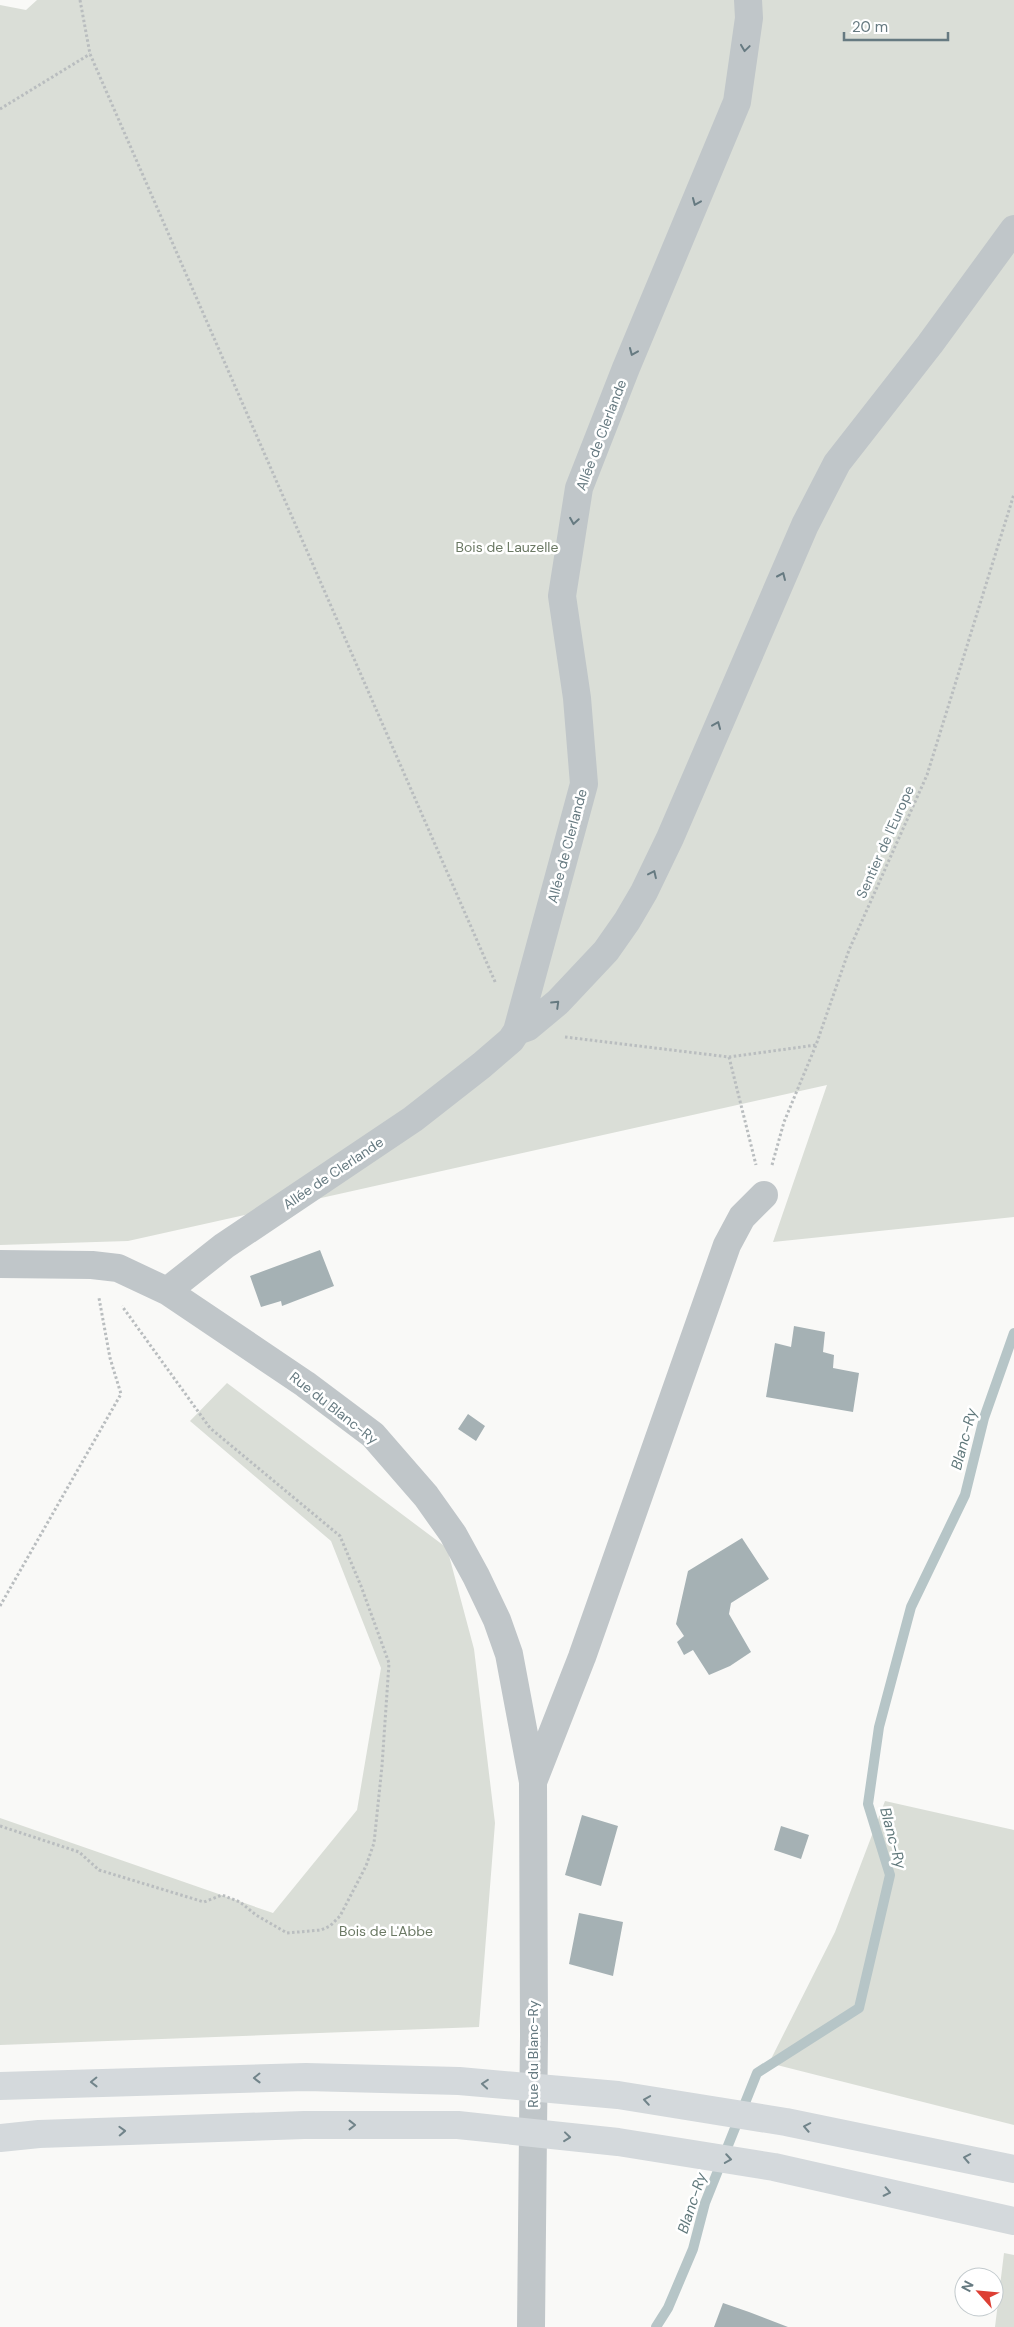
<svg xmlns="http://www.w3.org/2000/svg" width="1014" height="2327" viewBox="0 0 1014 2327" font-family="'DM Sans',sans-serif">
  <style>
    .green { fill: #daded7 }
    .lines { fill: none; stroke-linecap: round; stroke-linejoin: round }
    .stream { stroke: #b6c5c7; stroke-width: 10 }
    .building { fill: #a5b1b4 }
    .path { stroke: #b9bdbf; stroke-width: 3; stroke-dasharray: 2.5 2.5; stroke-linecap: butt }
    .minor { stroke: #c0c6c9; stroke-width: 28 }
    .highway { stroke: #d4d9dc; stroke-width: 28 }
    .oneway { stroke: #667a81 }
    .oneway2 { stroke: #71848a }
    .labels { text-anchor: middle; stroke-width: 5; stroke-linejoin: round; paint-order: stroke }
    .street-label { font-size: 14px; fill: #667a81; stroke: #fff }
    .park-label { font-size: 14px; fill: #6b7964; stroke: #fff }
    .water-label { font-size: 15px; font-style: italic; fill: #60787b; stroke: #fff }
  </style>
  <rect width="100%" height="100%" fill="#f9f9f7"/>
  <path class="green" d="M37,0H1014V1217L773,1242L827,1085L128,1241L0,1245V5L26,10Z
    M227,1383L447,1548L474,1649L495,1823L479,2027L0,2045V1818L273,1913L357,1810L381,1668L331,1541L190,1421Z
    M885,1801L1014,1830V2125L769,2063L835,1932Z
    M1004,2253L1014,2255V2327H995Z"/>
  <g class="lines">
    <path class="stream" d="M656,2327L668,2308L693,2249L705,2203L757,2073L859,2008L890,1875L868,1804L879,1727L911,1607L965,1495L984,1418L1014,1333"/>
  </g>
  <path class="building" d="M320,1250L334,1286L282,1306L281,1301L261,1307L250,1276Z
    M794,1326L825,1332L823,1352L834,1355L833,1368L859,1373L853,1412L766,1397L775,1343L791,1347Z
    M468,1414L485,1426L476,1441L458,1429Z
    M742,1538L769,1579L731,1603L729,1614L751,1652L730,1666L709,1675L693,1650L684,1655L677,1642L684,1636L676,1624L688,1571Z
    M582,1815L618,1826L601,1886L565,1875Z
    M781,1826L809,1835L801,1859L774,1850Z
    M579,1913L623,1922L613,1976L569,1964Z
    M723,2303L749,2312L788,2327H714Z"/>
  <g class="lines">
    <path class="path" d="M80,0L90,54L496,984
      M0,109L90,54
      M565,1037L729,1057L816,1045
      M729,1057L756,1165
      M772,1165L784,1122L816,1045L849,950L927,775L1014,494
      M0,1606L121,1394L110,1358L99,1298
      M0,1826L79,1852L99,1870L204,1902L222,1895L240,1902L256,1915L287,1933L321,1930L330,1926L340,1916L366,1866L374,1843L382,1766L389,1663L361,1586L340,1536L210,1428L122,1306"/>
    <path class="minor" d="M517,1031L528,1027L558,1002L606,951L627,921L644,892L670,838L805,525L837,463L930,344L1014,229
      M0,1264L92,1265L118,1268L167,1291L305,1384L373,1435L426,1496L453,1534L476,1576L497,1620L509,1654L533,1782L534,2035L531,2327
      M167,1291L224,1246L413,1119L482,1065L511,1040L517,1031L584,784L577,698L562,596L579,488L626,368L737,102L749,18L748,0
      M533,1782L582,1657L727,1245L742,1217L764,1195"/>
    <path class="highway" d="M0,2086L306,2077L459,2081L618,2095L786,2122L1014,2169
      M0,2138L39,2134L304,2125H458L618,2142L774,2167L1014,2221"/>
  </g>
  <defs><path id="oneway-chevron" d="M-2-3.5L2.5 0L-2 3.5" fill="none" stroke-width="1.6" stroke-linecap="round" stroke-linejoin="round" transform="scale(1.25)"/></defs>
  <g class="oneway">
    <use href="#oneway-chevron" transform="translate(745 48) rotate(98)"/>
    <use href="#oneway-chevron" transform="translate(696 202) rotate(113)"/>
    <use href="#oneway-chevron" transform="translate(633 352) rotate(113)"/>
    <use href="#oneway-chevron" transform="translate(574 521) rotate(99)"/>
    <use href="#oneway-chevron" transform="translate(782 576) rotate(-66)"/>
    <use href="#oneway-chevron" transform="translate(717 725) rotate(-67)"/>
    <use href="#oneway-chevron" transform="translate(653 874) rotate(-65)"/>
    <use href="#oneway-chevron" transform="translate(556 1004) rotate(-44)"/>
  </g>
  <g class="oneway2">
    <use href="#oneway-chevron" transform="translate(257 2078) rotate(179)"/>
    <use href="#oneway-chevron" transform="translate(94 2082) rotate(179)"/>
    <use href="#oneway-chevron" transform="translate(485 2084) rotate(-175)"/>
    <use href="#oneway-chevron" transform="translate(647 2100) rotate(-171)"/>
    <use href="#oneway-chevron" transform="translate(352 2125)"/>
    <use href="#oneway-chevron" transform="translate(807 2127) rotate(-169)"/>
    <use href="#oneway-chevron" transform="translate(122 2131) rotate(-2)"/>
    <use href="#oneway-chevron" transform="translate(567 2137) rotate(6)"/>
    <use href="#oneway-chevron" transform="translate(967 2158) rotate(-169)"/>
    <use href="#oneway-chevron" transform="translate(728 2159) rotate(9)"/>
    <use href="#oneway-chevron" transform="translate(887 2192) rotate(12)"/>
  </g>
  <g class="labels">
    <g class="street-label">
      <text transform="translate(601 435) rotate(-69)" y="5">Allée de Clerlande</text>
      <text transform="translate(885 842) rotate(-66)" y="5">Sentier de l'Europe</text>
      <text transform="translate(567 846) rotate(-75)" y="5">Allée de Clerlande</text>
      <text transform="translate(333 1173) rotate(-34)" y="5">Allée de Clerlande</text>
      <text transform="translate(334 1408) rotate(38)" y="5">Rue du Blanc-Ry</text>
      <text transform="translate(533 2054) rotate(-90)" y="5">Rue du Blanc-Ry</text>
    </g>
    <g class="park-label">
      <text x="507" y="552">Bois de Lauzelle</text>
      <text x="386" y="1936">Bois de L'Abbe</text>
    </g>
    <g class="water-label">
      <text transform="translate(964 1439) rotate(-75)" y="5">Blanc-Ry</text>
      <text transform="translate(893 1838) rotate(75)" y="5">Blanc-Ry</text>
      <text transform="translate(692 2203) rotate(-72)" y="5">Blanc-Ry</text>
    </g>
  </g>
  <g transform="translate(979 2292) rotate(297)"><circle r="24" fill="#ffffff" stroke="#c2cacd"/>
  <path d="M0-4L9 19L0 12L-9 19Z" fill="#dd3f34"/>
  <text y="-8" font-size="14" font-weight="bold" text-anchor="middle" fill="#667a81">N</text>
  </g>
  <path d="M844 32v8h104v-8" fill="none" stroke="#667a81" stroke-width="2.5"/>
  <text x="852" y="32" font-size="15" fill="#667a81" stroke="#ffffff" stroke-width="4" paint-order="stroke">20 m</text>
</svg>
